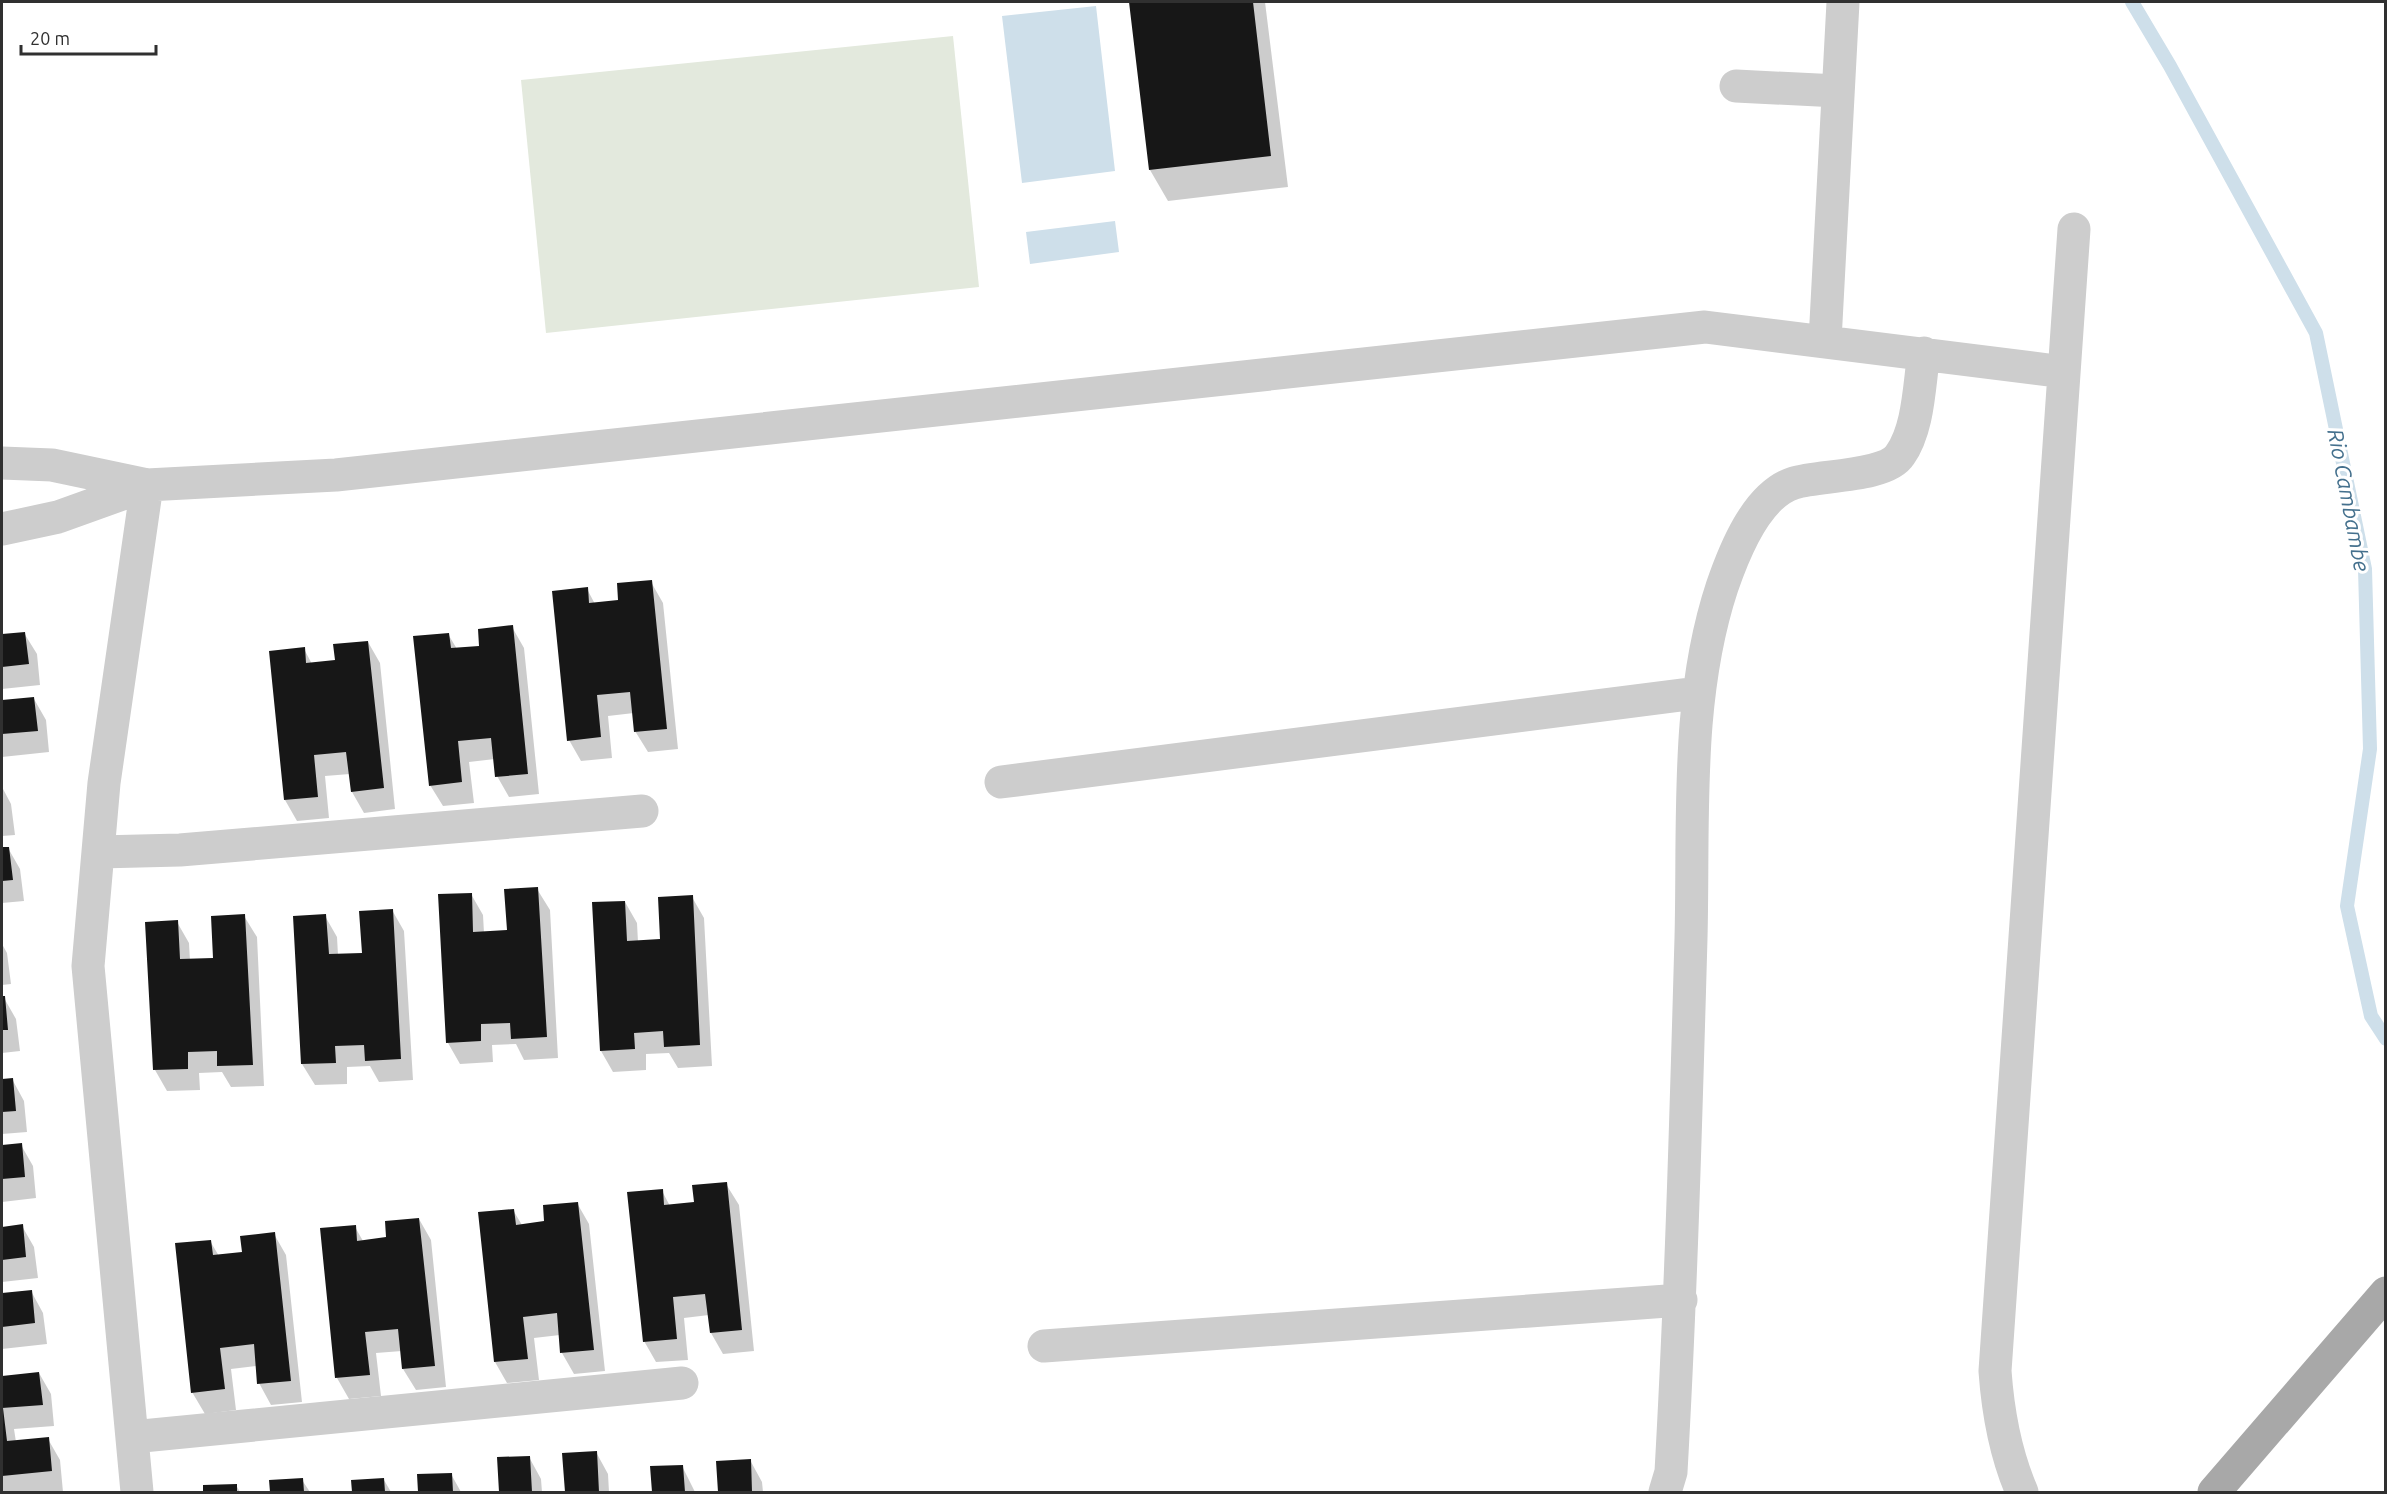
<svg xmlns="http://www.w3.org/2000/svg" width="2387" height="1494" viewBox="0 0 2387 1494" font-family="Ubuntu,sans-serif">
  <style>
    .green { fill: #e3e9dd }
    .water { fill: #cedfea }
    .shadow { fill: #0003 }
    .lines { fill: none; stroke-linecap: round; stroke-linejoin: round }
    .stream { stroke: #cedfea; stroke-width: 14 }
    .building { fill: #171717 }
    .minor { stroke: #cdcdcd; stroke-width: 33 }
    .major { stroke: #a8a8a8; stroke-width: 33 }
    .labels { text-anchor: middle; stroke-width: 6; stroke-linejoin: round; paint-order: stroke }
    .water-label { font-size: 22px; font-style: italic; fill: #44708d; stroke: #fff }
  </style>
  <rect width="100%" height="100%" fill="#fff"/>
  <path class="green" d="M953,36L979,287L546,333L521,80Z"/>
  <path class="water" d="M1096,6L1115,171L1022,183L1002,16Z
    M1115,221L1119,252L1030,264L1026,232Z"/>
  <path class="shadow" d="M1131,2H1265L1288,187L1168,201L1150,170Z
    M651,582L663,603L678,749L648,752L635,731L634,713L608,716L612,758L581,761L569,740L587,589L595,604L620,601Z
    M512,627L524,648L539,794L509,797L497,776L495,759L469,762L474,803L443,806L430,785L448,634L457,649L481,647Z
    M24,633L37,654L40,685L2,689V636Z
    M368,642L380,663L395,809L364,813L352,792L350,774L325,776L329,818L297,821L285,800L304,649L312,664L337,662Z
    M2,698V702L34,699L46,720L49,752L2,757Z
    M2,787L11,804L15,835L2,836Z
    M8,848L20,869L24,901L2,903V849Z
    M537,889L550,910L558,1058L524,1060L516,1044L492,1045L493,1062L460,1064L448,1043L471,894L483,915L484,933L509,932Z
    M692,897L704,918L712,1066L678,1068L669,1053L646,1054V1070L613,1072L601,1051L625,902L637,923L638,942L662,941Z
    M392,910L404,931L413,1080L379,1082L370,1066L347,1067V1084L315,1085L302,1064L325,916L337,937L338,955L363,954Z
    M244,916L257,937L264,1086L231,1087L222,1072L199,1073L200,1090L167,1091L155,1070L177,922L189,943L190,961L215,959Z
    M2,944L7,953L11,984L2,985Z
    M2,998H4L16,1019L20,1051L2,1053Z
    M12,1079L24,1101L27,1132L2,1134V1081Z
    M21,1145L33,1166L36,1198L2,1202V1147Z
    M726,1184L739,1205L754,1351L723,1354L711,1333L709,1315L684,1318L688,1360L656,1362L644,1341L662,1191L670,1206L696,1203Z
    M577,1203L589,1224L605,1371L574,1374L562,1353L560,1335L534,1338L539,1380L507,1383L495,1362L513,1210L522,1225L546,1223Z
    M419,1219L431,1240L446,1387L416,1390L403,1369L402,1351L376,1353L381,1396L349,1399L337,1378L355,1227L363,1241L388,1239Z
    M22,1226L34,1247L38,1278L2,1282V1228Z
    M274,1234L286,1255L302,1402L271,1405L259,1383L257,1366L231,1369L236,1410L205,1414L192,1392L210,1241L219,1256L243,1253Z
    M31,1291L43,1313L47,1344L2,1349V1294Z
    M39,1373L51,1394L54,1426L14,1429L16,1442L48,1439L60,1460L63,1492H2V1377Z
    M596,1452L608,1474L609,1492H566L564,1454Z
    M529,1457L541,1479L542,1492H500L498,1459Z
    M750,1460L762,1482L763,1492H719L718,1462Z
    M682,1466L695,1492H653L652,1468Z
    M451,1474L461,1492H420L419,1476Z
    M302,1480L310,1492H272L271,1481Z
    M384,1480L391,1492H354L353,1481Z
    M236,1485L240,1492H205V1486Z"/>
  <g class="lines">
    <path class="stream" d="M2132,2L2170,66L2316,333L2365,569L2370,749L2347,906L2371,1016L2386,1039"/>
  </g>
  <path class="building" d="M1129,2H1253L1271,156L1149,170Z
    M652,580L667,729L634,732L630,692L597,695L601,737L567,741L552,591L588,587L589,603L618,600L617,583Z
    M513,625L528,774L495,777L491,738L458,741L462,782L429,786L413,636L449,633L451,648L479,646L478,629Z
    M25,632L29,664L2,667V634Z
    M368,641L384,788L351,792L346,752L314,755L318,797L284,800L269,651L305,647L306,663L335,660L333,644Z
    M34,697L38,731L2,734V700Z
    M2,847H9L13,880L2,881Z
    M538,887L547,1037L511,1039L510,1023L481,1024V1041L446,1043L438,894L472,893L473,932L507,930L504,889Z
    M693,895L700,1045L664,1047L663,1031L634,1033L635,1049L600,1051L592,902L625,901L627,941L660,939L658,897Z
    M393,909L401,1059L365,1061L364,1045L335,1046L336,1063L301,1064L293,916L326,914L329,954L362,953L359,911Z
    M245,914L253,1065L217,1066V1051L188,1052V1069L153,1070L145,922L178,920L180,959L213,958L211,916Z
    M2,996H5L8,1030H2Z
    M13,1078L16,1111L2,1112V1079Z
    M22,1143L25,1177L2,1179V1145Z
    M727,1182L742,1330L710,1333L705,1294L673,1297L677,1339L643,1342L627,1192L663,1189L664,1205L694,1202L692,1185Z
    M578,1202L594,1350L560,1353L557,1313L523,1317L528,1359L494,1362L478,1212L514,1209L516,1225L544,1221L543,1205Z
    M419,1218L435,1366L402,1369L398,1329L365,1332L370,1375L335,1378L320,1228L356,1225L357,1241L386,1237L385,1221Z
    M23,1224L26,1257L2,1260V1227Z
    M275,1232L291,1381L257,1384L254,1344L220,1348L225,1389L191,1393L175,1243L211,1240L213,1255L242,1252L240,1236Z
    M32,1290L35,1323L2,1327V1293Z
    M39,1372L43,1405L2,1408V1376Z
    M3,1408L7,1441L49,1437L52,1471L2,1476Z
    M597,1451L599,1492H565L562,1453Z
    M530,1456L532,1492H499L497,1457Z
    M751,1459L752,1492H718L716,1461Z
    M683,1465L685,1492H652L650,1466Z
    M452,1473L453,1492H418L417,1474Z
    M303,1478L304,1492H270L269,1480Z
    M384,1478L385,1492H352L351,1480Z
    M237,1484V1492H203V1485Z"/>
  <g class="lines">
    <path class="minor" d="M1736,86L1838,91
      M1825,341L1843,2
      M2,463L52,465L147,485L336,475L1705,327L2064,372
      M2,529L58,517L147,485
      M1001,782L1697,693
      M99,852L180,850L642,811
      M1044,1346L1681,1300
      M132,1437L682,1383
      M137,1492L88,966L104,783L147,485
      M1665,1492L1671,1472C1681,1294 1686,1116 1691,938C1694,822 1685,699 1722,587C1734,552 1756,495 1794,483C1819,475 1886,477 1900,455C1919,428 1919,385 1924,353
      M2022,1492C2005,1453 1998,1413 1995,1371L2074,229"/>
    <path class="major" d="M2214,1492L2386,1293"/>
  </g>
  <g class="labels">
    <g class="water-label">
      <text transform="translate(2349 500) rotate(79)" y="8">Rio Cambambe</text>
    </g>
  </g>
  <rect width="2387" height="1494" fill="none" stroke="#303030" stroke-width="6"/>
  <path d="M21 45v9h135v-9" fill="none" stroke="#303030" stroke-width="3"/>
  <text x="30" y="45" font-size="18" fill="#303030" stroke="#ffffff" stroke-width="4.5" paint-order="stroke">20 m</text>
</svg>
